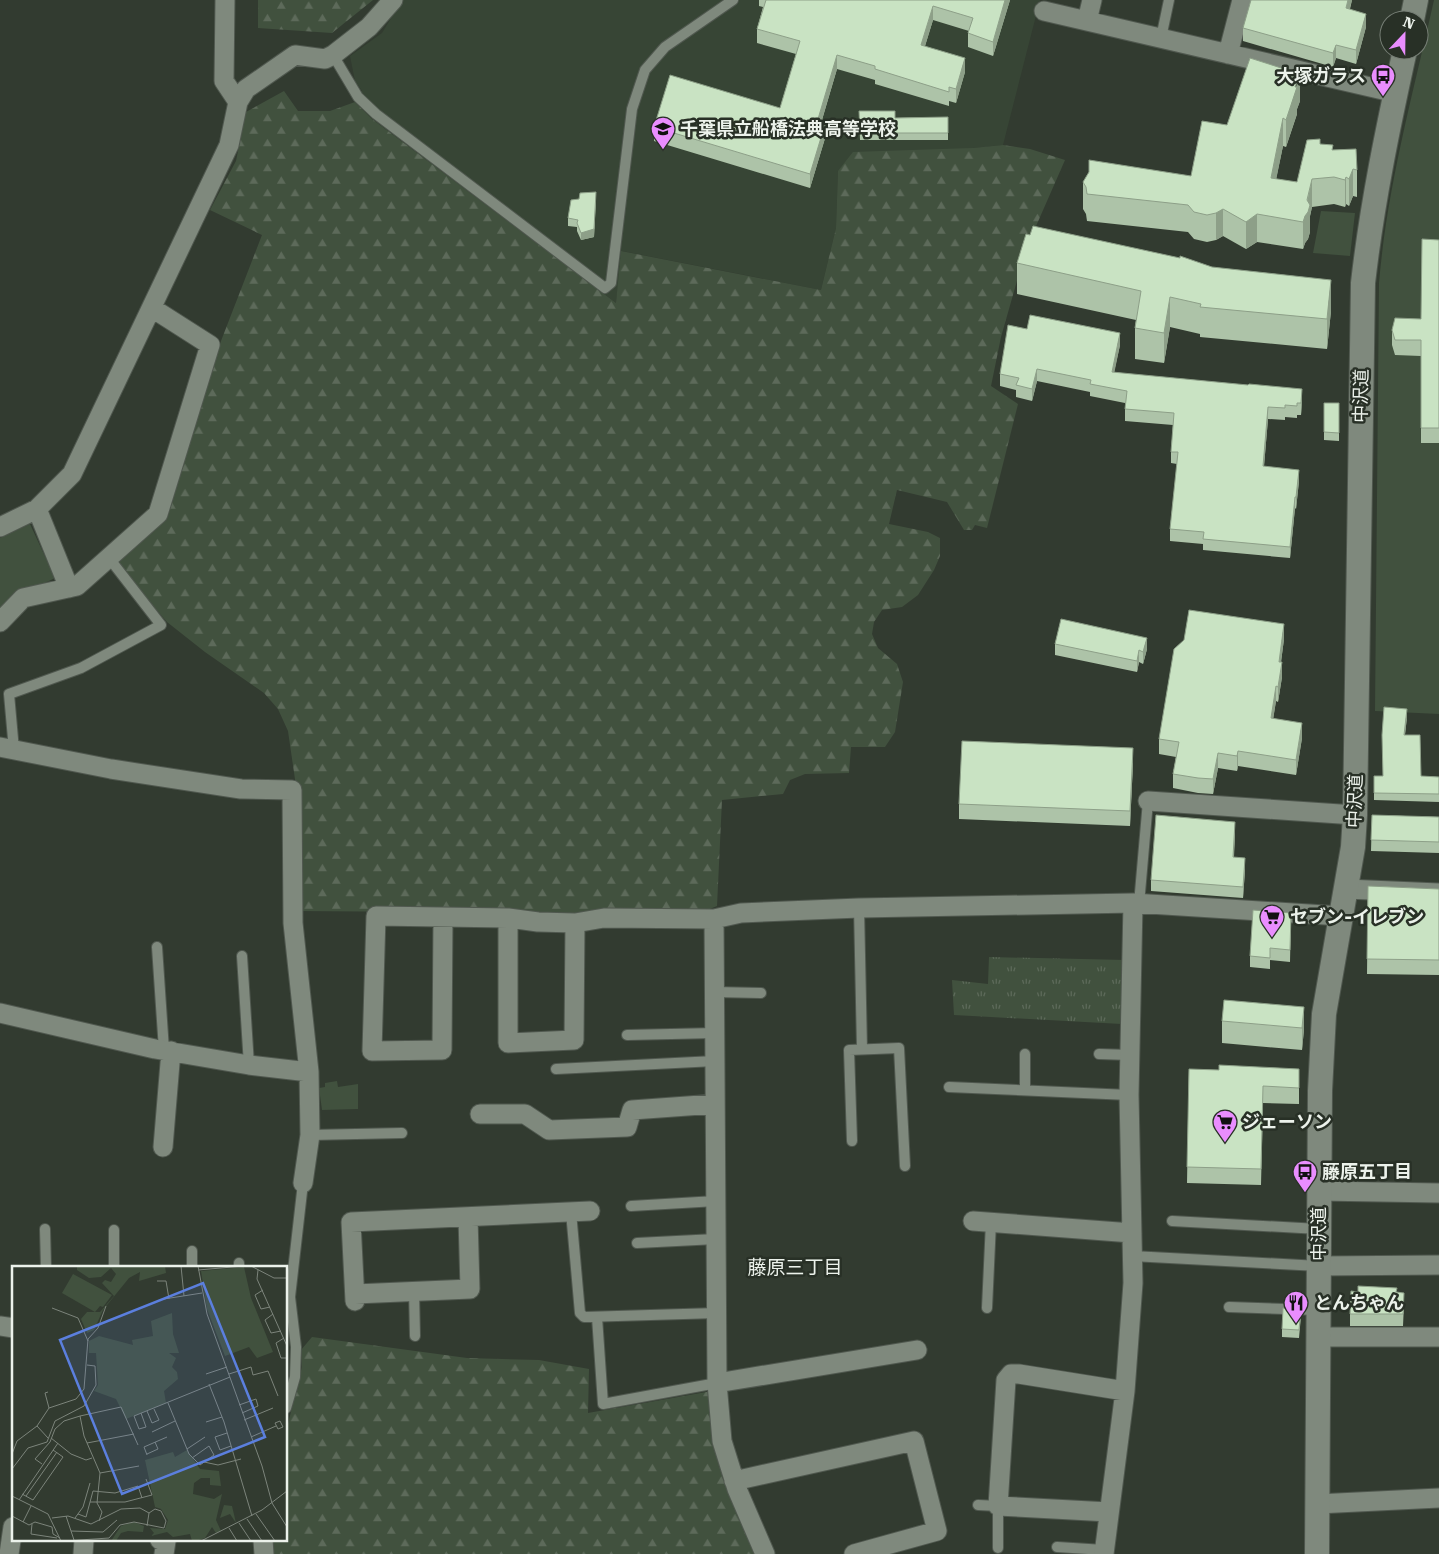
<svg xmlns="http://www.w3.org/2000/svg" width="1439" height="1554" viewBox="0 0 1439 1554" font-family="'Roboto Serif','Noto Sans JP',serif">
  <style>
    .built { fill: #374535 }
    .grass { fill: url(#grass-tufts) }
    .forest { fill: url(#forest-firs) }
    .park { fill: #41513e }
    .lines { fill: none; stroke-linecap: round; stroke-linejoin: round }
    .service-casing { stroke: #50584f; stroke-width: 12 }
    .minor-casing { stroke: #50584f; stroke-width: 21 }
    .tertiary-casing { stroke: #50584f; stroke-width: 26 }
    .service { stroke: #7f897d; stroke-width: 10 }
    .minor { stroke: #7f897d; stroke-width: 19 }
    .tertiary { stroke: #7f897d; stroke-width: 24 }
    .wall { fill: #adc3a8 }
    .shaded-wall { fill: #8d9f88 }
    .building { fill: #c9e3c3; stroke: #8d9f88 }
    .labels { text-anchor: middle; stroke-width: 5; stroke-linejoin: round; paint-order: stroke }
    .poi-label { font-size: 18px; font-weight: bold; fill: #ecf2eb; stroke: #283026; text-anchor: start }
    .street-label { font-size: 18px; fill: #ecf2eb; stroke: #283026 }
    .neighbourhood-label { font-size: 19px; fill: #ecf2eb; stroke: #283026 }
    .inset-road { fill: none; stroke: #7c847b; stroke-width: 1 }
    .view { fill: #5b7fde; fill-opacity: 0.15; stroke: #5b7fde; stroke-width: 2.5 }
    .inset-edge { fill: none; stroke: #ecf2eb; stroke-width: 2.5 }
  </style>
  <defs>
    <pattern id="grass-tufts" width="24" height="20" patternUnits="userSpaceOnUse" patternTransform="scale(1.25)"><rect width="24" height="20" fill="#41513e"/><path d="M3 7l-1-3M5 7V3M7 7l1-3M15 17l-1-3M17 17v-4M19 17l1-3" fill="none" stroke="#5d6a5a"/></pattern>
    <pattern id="forest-firs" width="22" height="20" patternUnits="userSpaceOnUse" patternTransform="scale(1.25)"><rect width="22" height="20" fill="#41513e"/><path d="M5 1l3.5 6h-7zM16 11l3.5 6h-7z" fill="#5d6a5a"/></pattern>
  </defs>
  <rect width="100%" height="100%" fill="#323b30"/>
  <path class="built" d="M402,0H1040L1003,145L973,148L838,171L836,228L821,290L622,251L616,303L372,119L355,102L362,91L355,81L350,56L382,33Z"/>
  <path class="grass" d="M989,957L1125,960L1122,1024L954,1015L952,980L988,984Z"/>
  <path class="forest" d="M258,0H373L332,33L258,28Z
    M284,91L298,111H330L355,102L372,119L616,303L621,251L821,290L836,228L838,171L853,152L973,148L1003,145L1030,149L1065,160L1026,249L1001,337L991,386L1018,404L987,528L975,525L972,530H964L947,502L897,490L889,524L928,532L940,538V556L934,570L918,595L902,607L882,610L874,622L872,634L878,648L897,664L903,682L895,732L885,747H851L849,773L805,774L790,780L783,794L722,800L717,906L698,914L297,911L296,786L288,731L278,709L264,693L205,652L167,622L117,564L168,516L221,341L262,235L210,210L236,161L246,112Z
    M312,1337L467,1358L539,1360L589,1369L588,1413L712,1391L761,1554H267L265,1540H286V1432L302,1367L301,1350Z"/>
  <path class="park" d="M1434,0H1439V714L1375,711L1379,283C1387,187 1413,94 1434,0Z
    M1321,211L1355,213L1350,256L1313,253Z
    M30,524L55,578L6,602L0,608V538Z
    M337,1081L338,1087L358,1084V1109L322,1110L319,1088L325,1087V1083Z"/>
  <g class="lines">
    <defs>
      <path id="service" d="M1161,38L1169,0
        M333,55L358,97L376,114L605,288L611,283L632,109L645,70L665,47L733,0
        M14,750L9,694L81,668L161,625L109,558
        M1139,904L1148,801
        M859,908L862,1049
        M157,947L164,1050
        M242,956L249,1065
        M714,992L761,993
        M627,1035L715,1033
        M1099,1054L1130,1055
        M556,1069L715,1061
        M949,1087L1129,1095
        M1025,1090V1054
        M310,1135L402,1133
        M852,1141L849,1050L899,1048L905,1166
        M631,1206L716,1201
        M571,1212L580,1313L584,1317L717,1313
        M1172,1221L1319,1229
        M45,1229L46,1268
        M114,1230V1268
        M637,1243L716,1239
        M192,1251V1268
        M1132,1256L1319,1266
        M239,1263V1268
        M414,1291L415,1336
        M1229,1307L1318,1310
        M987,1308L991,1222
        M597,1317L603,1404L717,1383
        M286,1408L295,1377L296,1347L290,1297L303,1183
        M978,1505L998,1506V1548
        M1057,1547L1104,1550"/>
      <path id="minor" d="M225,0L224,81L238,102
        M1044,11L1396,93
        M1087,21L1092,0
        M1228,54L1242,0
        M37,509L69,588
        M0,527L37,509L72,474L229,145L238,102L246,89L295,55L325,59L333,55L369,27L393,0
        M0,622L23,598L77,586L158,514L210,345L152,308
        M0,747L111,769L241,789L292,790L293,923L309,1072L310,1135L303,1183
        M1148,801L1355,815
        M1346,889L1439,893
        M443,918L442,1050L372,1051L376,916L508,918L538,922L575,923L604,918L714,919L741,913L859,908L1133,903L1341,916
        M508,918V1043L574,1040L575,923
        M714,919L717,1383L722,1441L737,1489L765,1554
        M0,1013L155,1049L249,1065L309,1072
        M480,1114H525L549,1130L627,1127L632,1110L715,1104
        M163,1147L171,1051
        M1319,1191L1439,1193
        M973,1221L1132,1233
        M1319,1266L1439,1265
        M355,1294L470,1289L468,1217
        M355,1301L351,1222L590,1211
        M0,1326L14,1328
        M1318,1337H1439
        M717,1383L917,1350
        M734,1481L914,1441L937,1531L854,1554
        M1317,1504L1439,1498
        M1109,1512L998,1506L1006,1380L1011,1374H1019L1125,1391
        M160,1540L166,1541L164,1554
        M263,1540L264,1554
        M9,1554L13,1527
        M83,1554L84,1540
        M1104,1554L1125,1391L1133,1283L1129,1095L1133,903"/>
      <path id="tertiary" d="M1412,20L1416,0
        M1317,1554L1320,1091L1324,1014L1353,847L1355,815L1363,283C1372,204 1388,127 1405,50"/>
    </defs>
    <use href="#service" class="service-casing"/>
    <use href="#minor" class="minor-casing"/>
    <use href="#tertiary" class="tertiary-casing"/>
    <use href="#service" class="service"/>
    <use href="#minor" class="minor"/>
    <use href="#tertiary" class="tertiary"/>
  </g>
  <path class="wall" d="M759,0H1010L993,56L968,47V33L969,31L933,20L925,46L965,72L956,103L949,101V106L875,84V80L837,69L822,120L826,135L810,188L654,141V127L780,108L796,54L757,43V29L763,7L759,6Z
    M1352,0L1350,9L1366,27L1356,64L1336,58L1333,67L1243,41V28Z
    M1300,101L1297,109V114L1286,147L1283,146L1276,179L1297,182L1320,144L1333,150L1357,170V197L1353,196L1349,206L1346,204L1345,207L1334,204L1312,207L1310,216V232L1308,239L1305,243L1303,249L1257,242L1246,249L1223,236L1216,240L1207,242L1194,239L1188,232L1087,221L1086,214L1083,209V182L1191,176L1227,125Z
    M859,111L895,118L948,117V140H860Z
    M596,199L594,237L581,240L577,231V227L568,226V218Z
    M1030,235L1331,311L1327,349L1200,337V334L1170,327L1164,363L1135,359V328L1136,320L1017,294V263Z
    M1439,240V443H1421V356L1395,355L1392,345V330L1421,319Z
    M1027,329L1120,345L1114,372L1302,401L1301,415H1297V418L1285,417V420L1268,419L1264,466L1299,481L1296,509L1295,508L1290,558L1203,550V544L1170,541V529L1177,464L1171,463V452L1173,425L1125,421V403L1090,396V392L1037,381L1032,401L1016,397V390L1000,386V374Z
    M1339,403V441L1324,440V432Z
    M1284,639L1281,662L1282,677L1278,702L1276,701L1273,719L1302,738L1296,775L1238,766L1237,771L1218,768L1213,794L1198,793L1173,788V774L1176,757L1159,754V739Z
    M1055,644L1147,649L1143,664L1139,662L1137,672L1055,655Z
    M1407,717L1405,735L1421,776L1439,777V802L1374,800V776H1383Z
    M1133,763L1130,826L959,819V804Z
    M1372,815L1439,817V853L1371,851Z
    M1235,833L1234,857L1245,870L1243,898L1151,891V880Z
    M1368,886L1439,889V975L1367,974Z
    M1291,913L1290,962L1270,960V969L1250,967V956Z
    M1304,1007V1029L1302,1050L1222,1043V1021Z
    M1189,1069L1299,1085V1104L1263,1103L1261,1185L1187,1183Z
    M1358,1292H1397L1404,1304L1403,1326H1350V1314Z
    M1301,1316L1299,1338L1282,1337V1329Z"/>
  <path class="shaded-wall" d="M1005,0H1010L993,56V42Z
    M1348,0H1352L1346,22V8Z
    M933,6V20L921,59V45Z
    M1366,14V27L1356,64V50Z
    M1336,45V58L1333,67V53Z
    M837,55V69L818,133V119Z
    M965,58V72L956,103V89Z
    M1300,74V101L1297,109V114L1286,147V120Z
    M1283,118V146L1271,205V178Z
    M826,121V135L810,188V174Z
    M1353,169V196L1349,206V179Z
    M1346,177V204L1345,207V180Z
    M1312,179V207L1310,216V232L1308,239L1305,243L1303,249V222Z
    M596,192L594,237L581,240V233Z
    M1223,209V236L1216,240V213Z
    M1257,214V242L1246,249V222Z
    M1331,280V311L1327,349V319Z
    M1170,297V327L1164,363V333Z
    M1120,333V345L1112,384V372Z
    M1037,369V381L1032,401V389Z
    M1302,389V401L1301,415V403Z
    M1268,407V419L1263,478V466Z
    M1299,470V481L1296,509V497Z
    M1295,497V508L1290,558V547Z
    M1284,624V639L1279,677V662Z
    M1147,638V649L1143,664V652Z
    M1139,650V662L1137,672V661Z
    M1282,662V677L1278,702V687Z
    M1276,686V701L1271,733V718Z
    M1407,709V717L1404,742V735Z
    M1302,723V738L1296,775V760Z
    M1133,748V763L1130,826V811Z
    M1238,751V766L1237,771V756Z
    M1218,753V768L1213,794V779Z
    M1235,822V833L1233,869V857Z
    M1245,858V870L1243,898V887Z
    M1304,1007V1029L1302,1050V1028Z"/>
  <path class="building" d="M766,0H1005L993,42L968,33L973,18L933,6L921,45L965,58L956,89L949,87V92L875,69V66L837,55L818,119L826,121L810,174L654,127L670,75L780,108L800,41L757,29Z
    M1251,0H1348L1346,8L1366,14L1356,50L1336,45L1333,53L1243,28Z
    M1250,58L1300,74L1295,87H1297L1286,120L1283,118L1271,178L1297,182L1307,140L1320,139V144L1333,145L1332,150L1356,149L1357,170L1353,169L1349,179L1346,177L1345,180L1334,177L1312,179L1307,200L1310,205L1308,212L1305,216L1303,222L1257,214L1246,222L1223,209L1216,213L1207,215L1194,212L1188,205L1087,194L1086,187L1083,182L1089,172V160L1191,176L1202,121L1227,125Z
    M859,111H895V118L948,117V133H860Z
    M596,192L594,229L581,233L577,223L578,220L568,218L571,200L579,199L580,193Z
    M1033,226L1180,258V256L1212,267L1331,280L1327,319L1200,307L1201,304L1170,297L1164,333L1135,328L1141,291L1017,263L1026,234L1030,235Z
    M1422,239L1439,240V428H1421V340H1395L1392,330L1395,318L1421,319Z
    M1030,315L1120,333L1112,372L1248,385L1249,384L1302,389L1301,403H1297V406L1285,405V408L1268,407L1263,466L1299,470L1296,497H1295L1290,547L1203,539L1204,532L1170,529L1178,452H1171L1174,413L1125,409L1127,391L1090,384L1091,380L1037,369L1032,389L1016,385L1019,378L1000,374L1008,325L1027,329Z
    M1324,403H1339V433L1324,432Z
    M1189,610L1284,624L1279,662H1282L1278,687L1276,686L1271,718L1302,723L1296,760L1238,751L1237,756L1218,753L1213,779L1198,778L1173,774L1179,742L1159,739L1174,649L1184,640Z
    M1061,619L1147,638L1143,652L1139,650L1137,661L1055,644Z
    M1384,707L1407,709L1404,735H1420L1421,776L1439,777V794L1374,793V776H1383L1382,735Z
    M962,741L1133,748L1130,811L959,804Z
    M1156,815L1235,822L1233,857L1245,858L1243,887L1151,880Z
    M1372,815L1439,817V842L1371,840Z
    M1368,886L1439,889V960L1367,959Z
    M1253,910L1291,913L1290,950L1270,948V958L1250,956Z
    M1224,1000L1304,1007L1302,1028L1222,1021Z
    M1219,1065L1299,1069V1088L1263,1086L1261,1169L1187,1167L1189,1069L1219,1070Z
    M1358,1286L1397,1288L1396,1292L1404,1293L1403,1314H1350L1351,1291L1358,1292Z
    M1283,1308L1301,1309L1299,1330L1282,1329Z"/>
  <defs>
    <symbol id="bus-pin" viewBox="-11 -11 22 30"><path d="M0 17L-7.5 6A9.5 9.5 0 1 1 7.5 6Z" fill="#e98dfe" stroke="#283026"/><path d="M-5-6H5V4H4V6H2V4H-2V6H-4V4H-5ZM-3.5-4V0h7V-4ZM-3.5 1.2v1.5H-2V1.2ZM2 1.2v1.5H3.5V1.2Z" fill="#111"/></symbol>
    <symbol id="school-pin" viewBox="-11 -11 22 30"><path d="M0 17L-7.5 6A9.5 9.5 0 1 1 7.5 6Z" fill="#e98dfe" stroke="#283026"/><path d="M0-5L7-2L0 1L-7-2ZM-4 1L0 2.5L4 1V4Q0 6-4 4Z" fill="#111"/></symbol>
    <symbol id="supermarket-pin" viewBox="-11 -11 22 30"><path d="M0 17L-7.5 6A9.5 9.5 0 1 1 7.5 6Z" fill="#e98dfe" stroke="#283026"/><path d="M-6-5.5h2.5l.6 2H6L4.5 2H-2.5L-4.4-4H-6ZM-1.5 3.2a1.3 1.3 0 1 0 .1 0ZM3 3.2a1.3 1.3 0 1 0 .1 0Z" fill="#111"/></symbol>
    <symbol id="restaurant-pin" viewBox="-11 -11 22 30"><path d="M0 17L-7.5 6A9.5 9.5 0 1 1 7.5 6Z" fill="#e98dfe" stroke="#283026"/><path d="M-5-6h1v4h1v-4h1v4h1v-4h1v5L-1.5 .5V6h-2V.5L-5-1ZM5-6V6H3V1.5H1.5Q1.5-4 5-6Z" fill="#111"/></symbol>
  </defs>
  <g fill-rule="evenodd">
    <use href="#bus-pin" x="1369" y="62" width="28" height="38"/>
    <use href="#school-pin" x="649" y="115" width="28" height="38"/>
    <use href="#supermarket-pin" x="1258" y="903" width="28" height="38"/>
    <use href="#supermarket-pin" x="1211" y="1108" width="28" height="38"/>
    <use href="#bus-pin" x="1291" y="1158" width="28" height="38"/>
    <use href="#restaurant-pin" x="1282" y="1289" width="28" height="38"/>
  </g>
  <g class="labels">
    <g class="poi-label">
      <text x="1366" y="82" text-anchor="end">大塚ガラス</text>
      <text x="680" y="135">千葉県立船橋法典高等学校</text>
      <text x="1290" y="923">セブン-イレブン</text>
      <text x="1242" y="1128">ジェーソン</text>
      <text x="1322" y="1178">藤原五丁目</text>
      <text x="1314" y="1309">とんちゃん</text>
    </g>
    <g class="street-label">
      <text transform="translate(1361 396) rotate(-89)" y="6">中沢道</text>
      <text transform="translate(1355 801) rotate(-88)" y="6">中沢道</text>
      <text transform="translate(1319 1234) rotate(-90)" y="6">中沢道</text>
    </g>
    <g class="neighbourhood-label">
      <text x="795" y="1274">藤原三丁目</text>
    </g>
  </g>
  <g transform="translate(12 1266)">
    <rect width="275" height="275" fill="#323b30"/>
    <path d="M65,0H153L154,7L127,15L128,6L117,12L91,44L82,64L75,67L69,53L75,46H88L102,30L90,17L93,14L99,16L104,8L99,2L89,11L77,12L65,4ZM160,47L161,68L167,87H157L164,92L160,101L165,106L166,113L152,125L154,137L114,153L104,133L82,125L86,119L84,87H77V75L87,70L121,79L120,74L141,70L139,55ZM175,184L188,203L207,205L209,220L198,219V212H189L182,217L181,228L202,233L210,228L204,254L209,265L204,267L200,261L193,272L184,275H180L178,268L161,271L155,266L139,270L142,267L138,262L153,263L156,254L149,243L143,241L133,194L161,186L163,191ZM122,256L132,260L131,266L116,265L109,267L104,275H99L109,260Z" fill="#41513e"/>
    <path d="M61,8L100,29L91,41L88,40L83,46L50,27Z" fill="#41513e"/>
    <path d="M232,1L239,32L261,86L245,92L237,81L213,90L195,43L189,5ZM212,239L220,240L224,257L218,248L208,252Z" fill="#41513e"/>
    <path class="inset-road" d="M169,0L172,30M186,0L195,48L250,200L260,237L275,261M239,0L262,12H275M186,4L232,0M246,4L245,13L275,80M145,15H154L157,33M251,24L243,29L249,43L258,41M152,33L190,27M40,42L66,52L76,75M261,48L253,54L259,67L269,65M272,72L264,77L269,92H275M194,108L215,101M217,108L239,101L241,109L256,105L266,130M197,118L212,156L240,250M36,126L33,127L37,142M156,137L175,183L177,188L188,199L202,189L197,180L180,192M227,139L244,133L246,140L230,147M135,145L140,157L147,154L142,143M129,147L134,161L127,163L122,150L218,111M232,154L261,142M268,155L271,161L266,163L263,157ZM194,156L210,151M25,160L36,172M140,166L163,155M215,167L203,171L208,184L219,180M239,171L264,160M39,172L59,188L74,194L80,192M75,177L122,168M175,183L193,171M0,188L5,175L25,160L37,142L64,133L72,123L76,73L86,62L94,40M135,188L146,183L143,176M135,189L132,181L155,171M192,196L206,199L229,193M30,198L23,193L38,176L43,163L52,155L68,150M0,203L16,182L35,176L43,155L72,140L84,119L83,100L75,99M88,207L127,200M10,228L21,234L51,191L41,184M0,230L36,248L49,275M14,230L45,186M7,234L46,177M78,236H113L140,229L134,213M66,248L74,251L81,225L103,227L126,220L130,232M244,248L263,275M0,250L17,259L23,256L40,261L41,268L48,272M54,250L62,274M40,252L56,250L79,258L109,243L128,242L137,247L135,260M63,252L71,241L78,217M235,253L250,275M87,255L90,246L85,237L88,207L72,170L68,150L109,141L126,179M11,256L19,240M227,257L239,275M20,258L19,268L45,272M217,262L225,275M59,265L91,266L105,254M53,275L97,272L108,259L122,256L152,262L154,255L149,245L143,243L137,247M189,275L250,244L275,225"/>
    <path class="view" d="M191,17L253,171L110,228L48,74Z"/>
    <rect width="275" height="275" class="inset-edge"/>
  </g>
  <g transform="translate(1404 35) rotate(22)"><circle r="24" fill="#283026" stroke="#767e75"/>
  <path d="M0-4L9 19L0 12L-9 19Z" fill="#e98dfe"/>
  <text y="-8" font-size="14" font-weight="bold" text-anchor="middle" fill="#ecf2eb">N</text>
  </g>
</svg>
